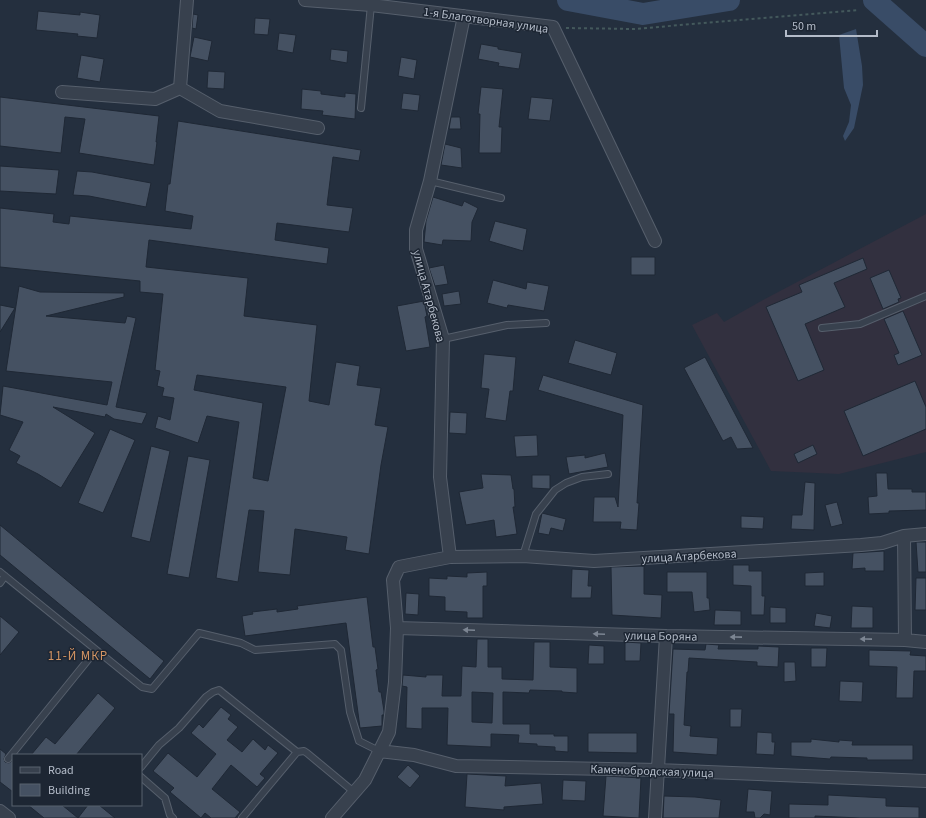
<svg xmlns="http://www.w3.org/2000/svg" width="926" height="818" viewBox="0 0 926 818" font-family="'Source Sans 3',sans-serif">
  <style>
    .medical { fill: #32303f }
    .water { fill: #394c67 }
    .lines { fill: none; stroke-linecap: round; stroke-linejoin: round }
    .river { stroke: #394c67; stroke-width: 22 }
    .building { fill: #455162; stroke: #1f2835; fill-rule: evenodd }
    .service-casing { stroke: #565f6c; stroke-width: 8 }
    .minor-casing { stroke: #565f6c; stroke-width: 14 }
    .path { stroke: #44595c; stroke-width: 2; stroke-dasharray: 3 3; stroke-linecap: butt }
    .service { stroke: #38414e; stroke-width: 6 }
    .minor { stroke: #38414e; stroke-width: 12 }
    .oneway { fill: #7c8592 }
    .labels { text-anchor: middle; stroke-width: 3; stroke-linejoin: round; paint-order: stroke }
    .street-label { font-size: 12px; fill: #b4bcc9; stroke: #1d2633 }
    .neighbourhood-label { font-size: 13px; letter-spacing: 1px; fill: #d59563; stroke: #1d2633 }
  </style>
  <rect width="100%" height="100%" fill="#242f3e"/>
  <path class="medical" d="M926,214V452L839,474L771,471L692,325L717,313L724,322L763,300Z"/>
  <path class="water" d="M856,29L862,66L863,85L854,128L845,141L843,136L849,122L851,105L844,88L839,35Z"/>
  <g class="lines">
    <path class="river" d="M568,0L643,14L729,0
      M874,0L926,46"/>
  </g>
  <path class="building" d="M38,11L80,15V12L100,15L97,38L77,36L78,34L36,30Z
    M193,14L198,15L196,29L192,28Z
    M255,18L270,19L268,35L254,34Z
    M279,33L296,35L293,53L277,50Z
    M194,37L212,41L208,61L190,57Z
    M481,44L498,47V49L522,53L519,69L498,66L499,63L478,59Z
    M331,49L348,51L347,63L330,60Z
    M81,55L104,59L100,82L77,78Z
    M401,57L417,60L414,79L398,76Z
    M208,71L225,72L224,89L207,88Z
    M481,87L503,89L499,127H502L501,153H479L480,114H478Z
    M302,89L321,91V94L345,97V93L356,94L355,119L322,115L323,111L301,109Z
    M403,93L420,95L418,111L401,109Z
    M0,97L159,116L156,142H157L154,165L79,153L85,119L65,117L61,153L0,146Z
    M531,97L553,99L550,121L528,119Z
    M451,117H460L461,129H449Z
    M178,121L361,150L359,161L333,157L327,205L353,208L349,232L277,223L275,240L329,248L327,264L149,240L146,267L248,278L244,316L317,325L309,401L329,405L336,362L360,366L357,385L381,388L375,425L388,427L381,465L369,554L345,550L347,537L295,529L290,575L258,572L264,511L249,510L238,582L216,578L239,422L207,416L198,443L155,428L158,416L170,420L174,398L162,396L164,388L157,386L160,371L155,370L163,294L140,292V281L0,267V208L54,214L53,222L69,224L70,216L191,229L193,216L165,211L168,184H170ZM197,375L286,387L268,481L253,478L263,403L194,390Z
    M445,144L461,148L462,168L441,165Z
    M0,166L59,170L56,194L0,191Z
    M77,171L92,172L151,183L146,207L89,196L73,195Z
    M433,197L462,206L464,201L478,208L472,222L471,241L443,240L442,245L424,242L426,221Z
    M495,221L527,229L523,251L489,241Z
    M631,257H655V275H631Z
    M863,258L867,269L834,283L845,307L805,324L824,370L798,381L766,307L802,292L799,285Z
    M444,265L448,284L435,286L429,268Z
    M889,270L901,298L898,299L899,302L883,309L870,278Z
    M493,280L526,289L527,282L549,286L544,311L508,305L507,308L487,303Z
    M19,286L40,292L124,293V297L46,316L125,323L127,316L136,318L116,407L147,413L142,424L114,419L106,414L105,417L53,407L95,433L61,488L38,474L16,463L20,456L9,450L23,422L0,415L3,386L107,405L112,382L6,371Z
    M459,291L461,304L444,306L442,294Z
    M424,301L427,316L425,317L430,347L406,351L397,306Z
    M0,305L15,308L0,332Z
    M903,311L922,355L898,365L894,355L899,353L884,319Z
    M575,340L617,353L611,375L568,363Z
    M484,354L516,357L513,391H510L506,421L485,418L489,389L481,388Z
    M705,357L753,448L737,449L731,437L723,441L684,368Z
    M543,375L643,405L637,503H639L637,530L620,529L621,522H593L594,497H615L618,507L623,415L538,390Z
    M915,381L926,407V429L863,456L844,411Z
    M450,412L467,413L466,434L449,433Z
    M110,429L135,440L103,513L78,503Z
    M537,435L538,456L516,457L514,436Z
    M813,445L817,454L798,463L794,454Z
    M151,446L170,451L150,542L131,537Z
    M605,453L608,467L569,474L566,457L585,455V458Z
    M188,456L210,460L189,578L167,574Z
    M876,473H887L888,489H912V492H926V510L889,511V513L869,514L868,497L877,496Z
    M481,474L511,475L513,489H514L515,507H513L517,534L496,537L494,520L466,525L459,492L483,488Z
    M532,475H550V489L532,488Z
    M805,482L815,483L814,530L791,529L792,515H802Z
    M837,502L843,524L831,527L825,505Z
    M542,513L566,519L563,531L551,528L549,535L538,533Z
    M741,516L764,517L763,529L741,528Z
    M0,525L164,661L150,679L0,555Z
    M916,542H926V572H918Z
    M884,551V571H865V568L852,569L853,553Z
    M733,565H749V571H762V596H765L764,615H751V586L733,585Z
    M644,566V594L662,595L661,618L612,615L611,567Z
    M572,569L589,570L588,586H592L591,598H571Z
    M487,572V586H483V618H467V612L445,611V597L429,596V578L447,579V576L467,577V573Z
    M667,572H707V598H709L710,610L694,612L692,592H667Z
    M824,572V586H805V573Z
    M916,578H926V610H915Z
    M406,593L419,594L418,615L405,614Z
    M367,597L373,647H375L378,669L376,670L379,692H381L384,711V715H382V726L360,728L346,623L245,636L242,616L253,614L252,612L277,609V612L298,609L297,606Z
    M852,606L873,607V628H851Z
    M770,607L786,608V623H770Z
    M715,610L741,611V625H714Z
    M816,613L832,616L830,628L814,626Z
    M0,616L19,632L0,655Z
    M477,639H488V667H502V679L533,680L534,642H550V667L577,668V693L562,692V691L530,690L529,693L503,692V724H530V734H554V736H568V752L555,751V747L537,746V744L518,743L519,735L491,734V747L447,745L448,708H422V729L406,728L407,687L402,686L403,675L426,677V675H443L442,696H461L462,666L476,667ZM472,692L493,693L492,723L472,722Z
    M625,642L641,643L640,661H625Z
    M706,644L719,645L718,649H758V646L779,647L778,667L757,666V662L689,658L688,672H687L684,725L691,726L690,736L718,738L717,755L673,752L674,714H669L673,649L705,650Z
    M589,645L604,646V664H588Z
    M811,648H827L826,667H811Z
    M869,650L911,651L910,655L926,656V671H914L913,698H896L897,667L869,666Z
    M784,662H795L796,681L784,682Z
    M840,681L863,682L862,702L839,701Z
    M98,693L115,708L76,755H31L46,737L55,744Z
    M221,707L231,715L228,719L238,727L227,740L242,752L253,739L265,750L268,745L278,753L260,774L265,778L257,787L231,765L212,789L240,812L235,818H211L205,813L201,818L170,792L174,788L153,771L168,753L197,777L216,754L191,733L199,724L203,728Z
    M730,709H742L741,727H730Z
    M757,732L772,733V742H775L774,755L756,754Z
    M588,733H637V753L588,752Z
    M811,739L839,742V740L853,741L852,745H913V760H867V758L831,757L830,759L791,756V742H811Z
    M0,749L6,754L4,759L5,762L9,763L13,760V792L0,782Z
    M408,765L420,776L410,788L397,777Z
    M467,774L506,776L505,786L541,783L543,804L504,807V810L465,807Z
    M606,776L641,778L639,818L603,816Z
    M563,780L586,781L585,801L562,800Z
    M748,789L772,791L770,815L764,814L760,818H755L754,812H746Z
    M828,795L886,798V806L919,807V818H860L815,816V818H789V804L828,805Z
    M664,796L695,797L721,800L719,818H663Z
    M28,805H62L78,818L88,805H99L115,818H44Z"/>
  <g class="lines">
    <defs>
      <path id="service" d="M361,108L371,5
        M430,181L501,198
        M822,328L860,324L926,296
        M443,339L507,325L546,323
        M523,556L536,514L555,490L566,483L582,477L608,474
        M0,572L142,687L152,689L199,633L241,643L255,650L335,644L341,650L350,712L359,741L379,751
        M0,583L5,576
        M297,752L304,751L307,753L354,792
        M8,759L96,650
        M141,767L159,745L179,728L206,697L213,692L219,690L297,752L242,818
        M141,777L165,798L170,815L173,818"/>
      <path id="minor" d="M305,0L371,5L553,27L655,241
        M180,88L187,0
        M62,92L155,99L180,88L220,111L318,128
        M904,536L905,640
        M450,557L440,477L443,339L416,249V230L430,181L464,16
        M397,628L666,636L905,640L926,642
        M379,751L414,755L456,766L658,770L926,781
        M0,811L9,818
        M332,818L365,780L389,732L395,682L397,628L393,580L399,567L450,557L523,556L594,561L861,545L882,543L904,536L926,534
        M655,818L666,636"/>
    </defs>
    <use href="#service" class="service-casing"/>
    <use href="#minor" class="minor-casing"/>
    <path class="path" d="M566,28L634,29L858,10"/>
    <use href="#service" class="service"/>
    <use href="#minor" class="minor"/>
  </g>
  <defs><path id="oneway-solid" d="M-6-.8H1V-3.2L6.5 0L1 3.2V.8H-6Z"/></defs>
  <g class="oneway">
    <use href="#oneway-solid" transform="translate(469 630) rotate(-178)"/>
    <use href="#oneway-solid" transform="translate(599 634) rotate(-178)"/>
    <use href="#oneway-solid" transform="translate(736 637) rotate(-179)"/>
    <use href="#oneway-solid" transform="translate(866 639) rotate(-179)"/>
  </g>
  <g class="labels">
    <g class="street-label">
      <text transform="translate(486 20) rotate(8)" y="4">1-я Благотворная улица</text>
      <text transform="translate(429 296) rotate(75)" y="4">улица Атарбекова</text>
      <text transform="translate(689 556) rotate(-3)" y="4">улица Атарбекова</text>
      <text transform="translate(661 636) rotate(1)" y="4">улица Боряна</text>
      <text transform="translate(652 771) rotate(2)" y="4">Каменобродская улица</text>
    </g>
    <g class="neighbourhood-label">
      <text x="78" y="660">11-Й МКР</text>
    </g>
  </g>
  <rect x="12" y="754" width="130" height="52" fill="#1d2633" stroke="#59626f"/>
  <rect x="20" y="767" width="20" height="6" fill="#38414e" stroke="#59626f"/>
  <text x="48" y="774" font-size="12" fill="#b4bcc9">Road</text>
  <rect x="20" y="784" width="20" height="12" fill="#455162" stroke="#59626f"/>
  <text x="48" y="794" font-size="12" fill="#b4bcc9">Building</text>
  <path d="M786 30v6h91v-6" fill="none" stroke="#b4bcc9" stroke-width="2"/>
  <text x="792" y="30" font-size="12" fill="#b4bcc9" stroke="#1d2633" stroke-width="3" paint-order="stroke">50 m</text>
</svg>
